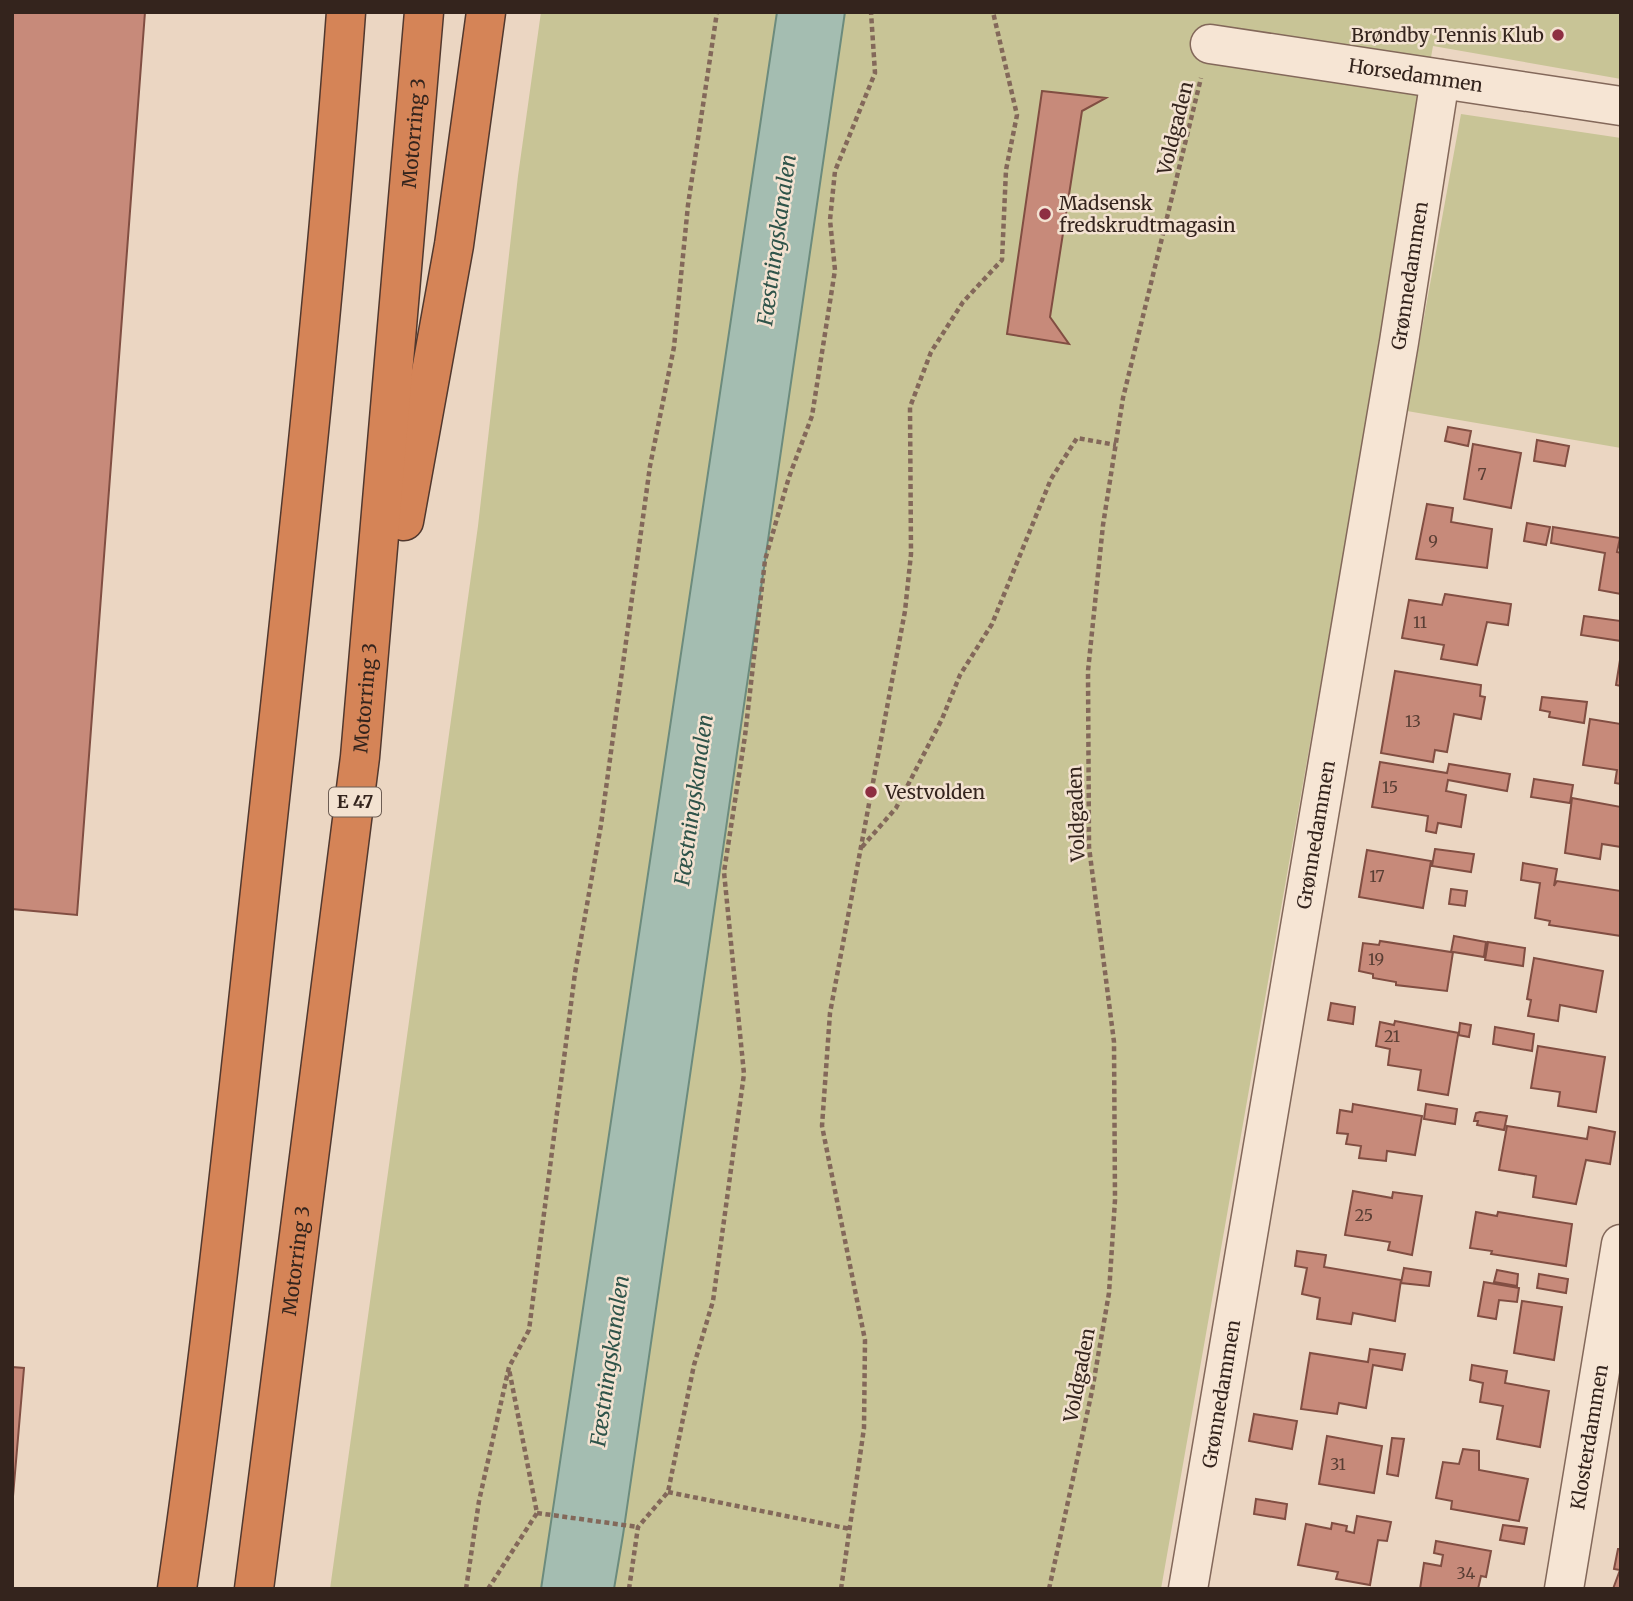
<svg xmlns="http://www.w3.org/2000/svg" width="1633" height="1601" viewBox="0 0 1633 1601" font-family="Merriweather,serif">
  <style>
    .green { fill: #c8c496 }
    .water { fill: #a4bdb1; stroke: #6c8b7d; stroke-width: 2 }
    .building { fill: #c78a7a; stroke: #814e42; stroke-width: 2 }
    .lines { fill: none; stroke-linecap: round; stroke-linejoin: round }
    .minor-casing { stroke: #83685a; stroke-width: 41 }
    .highway-casing { stroke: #51382e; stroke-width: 41 }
    .path { stroke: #83685a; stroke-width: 4.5; stroke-dasharray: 5 3.5; stroke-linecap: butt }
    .minor { stroke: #f6e5d4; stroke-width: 38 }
    .highway { stroke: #d58457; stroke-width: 38 }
    .poi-dot { fill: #8e2e42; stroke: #f3e2d1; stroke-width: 2.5 }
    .labels { text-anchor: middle; stroke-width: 5; stroke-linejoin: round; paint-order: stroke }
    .number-label { font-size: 16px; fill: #593e34 }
    .shield { fill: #f3e2d1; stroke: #6d5d53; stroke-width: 2 }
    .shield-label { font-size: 18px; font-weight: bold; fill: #34241d }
    .poi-label { font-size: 19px; fill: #34241d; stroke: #f3e2d1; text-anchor: start }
    .street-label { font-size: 19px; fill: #34241d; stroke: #f3e2d1 }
    .water-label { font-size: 21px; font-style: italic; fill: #2e5349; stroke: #f3e2d1 }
  </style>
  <rect width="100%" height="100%" fill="#ebd6c2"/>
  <path class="green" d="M541,12H1621V79L1433,46L1161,1589H330L478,526L518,176Z
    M1461,114L1621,138V448L1407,411Z"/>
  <path class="water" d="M777,12H845L623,1535L614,1589H541Z"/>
  <path class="building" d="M12,12H145L77,915L12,909Z
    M1042,91L1106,98L1082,111L1050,317L1069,344L1007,334Z
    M1448,427L1471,431L1468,446L1445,441Z
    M1537,440L1569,446L1565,466L1534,461Z
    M1473,444L1521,453L1511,508L1464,499Z
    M1427,504L1453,508L1451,522L1492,529L1487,568L1416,559Z
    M1527,523L1550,527L1546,545L1524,541Z
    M1553,527L1620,538L1617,552L1621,553V594L1599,590L1605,553L1551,543Z
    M1445,594L1511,604L1508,625L1487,622L1477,665L1441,659L1444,645L1402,638L1409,600L1442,605Z
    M1584,616L1621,621V641L1581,635Z
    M1621,654V686L1616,685Z
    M1395,671L1481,685L1480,696L1485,697L1481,719L1454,714L1447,752L1435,750L1433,762L1381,753Z
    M1542,697L1587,702L1584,723L1549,717L1550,712L1540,710Z
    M1590,719L1621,724V784L1615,783L1617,770L1583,765Z
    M1380,762L1447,773L1449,764L1510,774L1507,791L1448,780L1446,791L1466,795L1461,827L1438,823L1436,833L1426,831L1428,816L1372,807Z
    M1534,779L1573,785L1570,803L1531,797Z
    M1572,798L1621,807V847L1602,844L1600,859L1565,853Z
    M1435,849L1474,854L1471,872L1432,866Z
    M1367,850L1431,861L1423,908L1359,897Z
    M1523,863L1557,869L1554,886L1557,881L1621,891V936L1549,925L1550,921L1535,918L1540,883L1521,880Z
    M1451,889L1467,891L1465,906L1449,904Z
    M1454,936L1486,942L1484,957L1453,952L1447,991L1396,985V982L1373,978V974L1359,971L1363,943L1379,945L1380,941L1451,952Z
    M1488,942L1525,948L1523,966L1485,960Z
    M1534,958L1603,971L1596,1012L1560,1005L1558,1021L1528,1016L1531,1000L1527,999Z
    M1331,1003L1355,1007L1353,1024L1328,1020Z
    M1395,1021L1459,1033L1460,1023L1471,1025L1469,1037L1458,1035L1448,1095L1418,1090L1421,1070L1388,1065L1390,1049L1376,1046L1380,1022L1394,1025Z
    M1495,1027L1534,1034L1532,1051L1493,1044Z
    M1538,1046L1605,1057L1596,1112L1558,1106L1560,1092L1531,1088Z
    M1353,1104L1422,1116L1415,1155L1387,1151L1386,1161L1359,1158L1361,1146L1346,1144L1348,1134L1337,1133L1340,1110L1352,1112Z
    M1426,1104L1457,1109L1455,1124L1424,1119Z
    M1480,1112L1507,1116L1504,1130L1477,1125L1478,1121H1474L1476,1113Z
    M1507,1126L1587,1139L1589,1127L1615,1132L1610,1164L1586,1160L1576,1204L1533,1197L1536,1176L1499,1170Z
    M1353,1191L1392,1198L1393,1192L1422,1196L1412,1255L1388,1250L1390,1242L1345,1235Z
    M1476,1212L1497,1216L1498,1212L1572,1224L1566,1266L1491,1254L1492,1251L1470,1248Z
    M1297,1251L1326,1255L1324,1267L1401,1280L1395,1321L1353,1313L1351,1324L1317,1319L1320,1298L1302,1294L1307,1268L1295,1266Z
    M1404,1268L1431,1272L1429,1286L1401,1283Z
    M1497,1270L1518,1274L1517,1286L1494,1282Z
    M1539,1274L1568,1279L1566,1293L1537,1288Z
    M1484,1282L1519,1288L1517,1302L1499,1300L1496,1319L1478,1316Z
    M1522,1301L1562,1307L1554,1360L1514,1353Z
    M1370,1349L1405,1354L1402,1370L1373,1365L1366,1408L1339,1403L1337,1414L1301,1409L1310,1353L1368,1362Z
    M1472,1365L1507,1371L1505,1383L1549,1391L1540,1447L1497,1439L1503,1406L1480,1402L1483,1383L1470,1380Z
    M12,1367L24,1368L12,1508Z
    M1254,1414L1297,1421L1292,1449L1249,1441Z
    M1327,1436L1382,1446L1374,1493L1319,1484Z
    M1392,1438L1404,1439L1398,1476L1387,1474Z
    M1463,1449L1479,1451V1470L1528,1479L1519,1521L1451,1509L1452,1501L1436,1498L1443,1462L1459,1464Z
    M1256,1499L1287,1504L1285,1519L1254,1514Z
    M1357,1516L1391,1522L1387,1541L1378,1540L1370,1585L1336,1579L1338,1572L1298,1565L1306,1524L1331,1529L1332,1523L1347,1526L1346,1531L1354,1533Z
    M1503,1525L1527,1528L1524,1544L1500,1540Z
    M1436,1541L1491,1551L1486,1577L1481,1576L1478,1589H1420L1424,1563L1441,1566L1443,1555L1434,1553Z
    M1618,1549H1621V1589H1613L1620,1570L1614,1569Z"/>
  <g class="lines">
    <defs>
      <g id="minor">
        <path id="s1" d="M1210,44L1621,106"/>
        <path id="s2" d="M1188,1589L1399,342L1440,79"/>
        <path id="s3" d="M1564,1589L1621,1244"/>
      </g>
      <g id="highway">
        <path d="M404,521L454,245L486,12"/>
        <path d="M177,1589C213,1341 238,1093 265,845C295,568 326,291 346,12"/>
        <path id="s4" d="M254,1589L360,757L424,12"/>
      </g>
    </defs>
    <use href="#minor" class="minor-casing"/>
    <use href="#highway" class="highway-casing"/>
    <path class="path" d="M862,847L896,808L942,719L960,675L992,624L1051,479L1077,438L1116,445
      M668,1492L850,1529
      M537,1513L638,1527
      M466,1589L479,1501L509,1367L529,1330L575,973L601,825L650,466L674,347L688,205L717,12
      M488,1589L537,1513L509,1369
      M629,1589L638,1527L668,1492L694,1365L713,1301L744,1074L724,872L745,736L765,560L789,477L812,416L835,270L830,220L835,171L875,73L871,12
      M841,1589L864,1428L865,1340L822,1126L830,1013L905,611L911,554L910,407L931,352L963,302L1002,260L1006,170L1017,115L993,12
      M1049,1589L1092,1391L1109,1293L1115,1200L1114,1042L1089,847L1088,671L1103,525L1123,398L1201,78"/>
    <use href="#minor" class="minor"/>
    <use href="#highway" class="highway"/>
  </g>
  <g class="poi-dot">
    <circle cx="1558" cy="35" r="7"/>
    <circle cx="1045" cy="214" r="7"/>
    <circle cx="871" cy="792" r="7"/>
  </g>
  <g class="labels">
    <g class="number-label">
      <text x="1482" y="480">7</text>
      <text x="1433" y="547">9</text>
      <text x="1420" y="628">11</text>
      <text x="1413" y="727">13</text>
      <text x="1390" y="793">15</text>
      <text x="1377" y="882">17</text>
      <text x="1376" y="965">19</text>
      <text x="1392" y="1042">21</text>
      <text x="1364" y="1221">25</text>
      <text x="1338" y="1470">31</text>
      <text x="1466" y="1579">34</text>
    </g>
    <rect class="shield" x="329" y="787.5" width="52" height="29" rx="5"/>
    <g class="shield-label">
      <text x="355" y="808">E 47</text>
    </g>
    <g class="poi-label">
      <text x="1544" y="42" text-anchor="end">Brøndby Tennis Klub</text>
      <text x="1059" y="210">Madsensk<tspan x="1059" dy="22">fredskrudtmagasin</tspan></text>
      <text x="885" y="799">Vestvolden</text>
    </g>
    <g class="street-label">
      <text dy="7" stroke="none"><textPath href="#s1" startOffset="208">Horsedammen</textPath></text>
      <text transform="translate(1175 128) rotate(-76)" y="7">Voldgaden</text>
      <text dy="7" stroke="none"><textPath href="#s4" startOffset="1465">Motorring 3</textPath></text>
      <text dy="7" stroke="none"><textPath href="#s2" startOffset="1332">Grønnedammen</textPath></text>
      <text dy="7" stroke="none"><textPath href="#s4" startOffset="898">Motorring 3</textPath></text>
      <text transform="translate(1076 814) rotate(-92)" y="7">Voldgaden</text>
      <text dy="7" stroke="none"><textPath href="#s2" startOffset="765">Grønnedammen</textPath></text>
      <text dy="7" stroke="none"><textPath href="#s4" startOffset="331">Motorring 3</textPath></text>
      <text transform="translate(1079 1375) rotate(-79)" y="7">Voldgaden</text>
      <text dy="7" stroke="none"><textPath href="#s2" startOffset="198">Grønnedammen</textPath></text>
      <text dy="7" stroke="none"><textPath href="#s3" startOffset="154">Klosterdammen</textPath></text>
    </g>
    <g class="water-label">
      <text transform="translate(777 240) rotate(-82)" y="7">Fæstningskanalen</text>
      <text transform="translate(694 800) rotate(-82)" y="7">Fæstningskanalen</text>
      <text transform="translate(610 1361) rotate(-82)" y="7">Fæstningskanalen</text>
    </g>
  </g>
  <rect width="1633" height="1601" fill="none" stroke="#34241d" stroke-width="28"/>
</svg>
